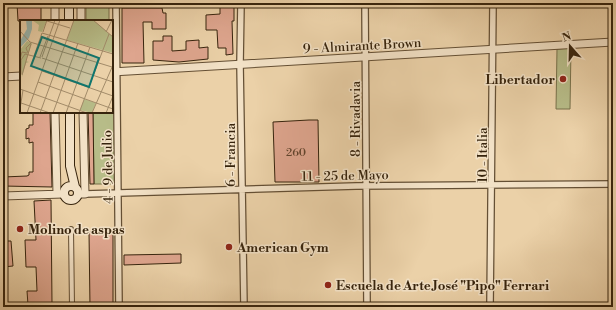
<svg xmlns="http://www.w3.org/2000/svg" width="616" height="310" viewBox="0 0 616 310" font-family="'Libre Bodoni',serif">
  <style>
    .green { fill: #b7bc88; stroke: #77704a }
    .building { fill: #dea58e; stroke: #37240d }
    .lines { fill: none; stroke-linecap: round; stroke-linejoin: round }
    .pedestrian-casing { stroke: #644f34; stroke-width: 6 }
    .minor-casing { stroke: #644f34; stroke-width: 8 }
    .tertiary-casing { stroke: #644f34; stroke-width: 9 }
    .secondary-casing { stroke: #37240d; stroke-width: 10 }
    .pedestrian { stroke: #f2e1c6; stroke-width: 4 }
    .minor { stroke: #f2e1c6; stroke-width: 5.5 }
    .tertiary { stroke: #f2e1c6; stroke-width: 7 }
    .secondary { stroke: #f2e1c6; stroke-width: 8 }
    .poi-dot { fill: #8f2418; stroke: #f2e1c6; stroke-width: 1.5 }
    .labels { text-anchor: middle; stroke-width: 3; stroke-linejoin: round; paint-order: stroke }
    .number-label { font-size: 11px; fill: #61442d }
    .street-label { font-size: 13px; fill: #37240d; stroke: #f2e1c6 }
    .poi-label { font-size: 13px; font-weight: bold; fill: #37240d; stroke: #f2e1c6; text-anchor: start }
    .inset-road { fill: none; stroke: #a38c6a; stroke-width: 1 }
    .view { fill: #0f766e; fill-opacity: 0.15; stroke: #0f766e; stroke-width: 2 }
    .inset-edge { fill: none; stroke: #37240d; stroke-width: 2 }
  </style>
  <rect width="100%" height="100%" fill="#ebd1a8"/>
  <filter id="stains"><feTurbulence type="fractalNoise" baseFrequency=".005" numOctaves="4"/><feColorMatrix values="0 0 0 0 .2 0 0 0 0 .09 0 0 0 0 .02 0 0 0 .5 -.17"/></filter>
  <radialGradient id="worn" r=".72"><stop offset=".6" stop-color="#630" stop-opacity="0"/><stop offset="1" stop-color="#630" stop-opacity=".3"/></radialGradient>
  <path class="green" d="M86,3H109V21H86Z
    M571,48L570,109H556L557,49Z
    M112,80H114L116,182L113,184H94L93,112H112Z"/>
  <path class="building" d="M17,3H41V21H18Z
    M220,4H234V21H232L233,54L226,55V48H218L217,30H206V15L220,14Z
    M122,8H162L163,13H166V29H152V22H143L144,63H122Z
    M163,36H172V51L186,50V41L199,40V48L208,47V59L179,62L153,60V41H163Z
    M33,112H50L52,187L3,186V177L27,176L29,175V172H33V142L29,143V138L26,139V129L29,128V125H33Z
    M88,112H93L94,184H90Z
    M309,120H318L319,182H275L273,122Z
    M51,200L52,304L28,305L27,291H37L36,267H26L25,240H36L34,201Z
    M113,231V307H90L89,232Z
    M3,241H11L13,266L3,267Z
    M181,254V263L124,265V255Z"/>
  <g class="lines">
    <defs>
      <path id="pedestrian" d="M71,229L72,307"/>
      <path id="minor" d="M116,3L119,307
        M241,3L240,64L244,307
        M365,3L367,307
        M85,194L356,186L613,184
        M490,307L493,3"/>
      <path id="tertiary" d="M55,3V21
        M81,3V21
        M112,72L613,42
        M3,77L21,76
        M55,112L57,194
        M78,194H85L83,112
        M3,196L63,194"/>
      <path id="secondary" d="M69,3V21
        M70,112V166L75,187
        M64 193a7 7 0 1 1 14 0a7 7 0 1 1-14 0Z"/>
    </defs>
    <use href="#pedestrian" class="pedestrian-casing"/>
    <use href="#minor" class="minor-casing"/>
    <use href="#tertiary" class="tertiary-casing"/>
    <use href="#secondary" class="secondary-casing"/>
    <use href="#pedestrian" class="pedestrian"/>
    <use href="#minor" class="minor"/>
    <use href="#tertiary" class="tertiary"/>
    <use href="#secondary" class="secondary"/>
  </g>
  <g class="poi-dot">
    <circle cx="563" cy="79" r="4"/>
    <circle cx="20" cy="229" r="4"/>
    <circle cx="229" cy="247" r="4"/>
    <circle cx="328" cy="285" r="4"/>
  </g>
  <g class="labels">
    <g class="number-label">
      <text x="296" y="156">260</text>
    </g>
    <g class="street-label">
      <text transform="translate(362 45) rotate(-3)" y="5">9 - Almirante Brown</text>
      <text transform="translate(355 119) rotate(-90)" y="5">8 - Rivadavia</text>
      <text transform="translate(230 155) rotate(-90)" y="5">6 - Francia</text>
      <text transform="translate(482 155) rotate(-90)" y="5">10 - Italia</text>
      <text transform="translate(107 167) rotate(-91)" y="5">4 - 9 de Julio</text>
      <text transform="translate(345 175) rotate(-1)" y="5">11 - 25 de Mayo</text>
    </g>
    <g class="poi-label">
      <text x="555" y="84" text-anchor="end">Libertador</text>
      <text x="28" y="234">Molino de aspas</text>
      <text x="237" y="252">American Gym</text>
      <text x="336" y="290">Escuela de Arte José "Pipo" Ferrari</text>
    </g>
  </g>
  <g transform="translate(20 20)">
    <rect width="93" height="93" fill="#ebd1a8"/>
    <path d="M12,0H27L22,12L18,11L19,5ZM54,0H73L93,17V33L47,20ZM7,21L12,23L6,41L9,42L6,43L2,57L0,30ZM64,79L76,83L72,93L60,90Z" fill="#b7bc88"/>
    <path d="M6,0H12V9L9,18L0,28V21L7,9Z" fill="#99b6ae"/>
    <path class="inset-road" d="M73,0L93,17M27,1L50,8M0,11L10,22L92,47M23,12L27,0M86,12L92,0M22,13L93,34M8,33L6,28L11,23M14,36L22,13M20,37L28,16M22,37L35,0M22,38L93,62M0,39L2,32L7,33M22,51L93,76M1,54V40L5,34L21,38M2,55L11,24M18,62L93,89M0,69L67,93M1,83L30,93M0,89L3,70M7,93L40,0M20,93L54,0M33,93L58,23M46,93L70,27M59,93L89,14M72,93L93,45M86,93L93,76"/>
    <path class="view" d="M22,17L79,38L69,67L11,46Z"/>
    <rect width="93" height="93" class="inset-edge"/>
  </g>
  <rect width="616" height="310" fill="none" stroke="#ebd1a8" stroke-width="16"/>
  <rect x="4" y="4" width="608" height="302" fill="none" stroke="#37240d" stroke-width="2"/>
  <rect x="8" y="8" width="600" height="294" fill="none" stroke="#37240d"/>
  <g transform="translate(570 46) rotate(340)" stroke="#f2e1c6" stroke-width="3" paint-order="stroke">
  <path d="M0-3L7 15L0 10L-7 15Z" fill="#37240d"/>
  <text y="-6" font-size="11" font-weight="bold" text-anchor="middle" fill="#37240d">N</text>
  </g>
  <rect width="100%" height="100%" filter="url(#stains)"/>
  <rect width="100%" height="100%" fill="url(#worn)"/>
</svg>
